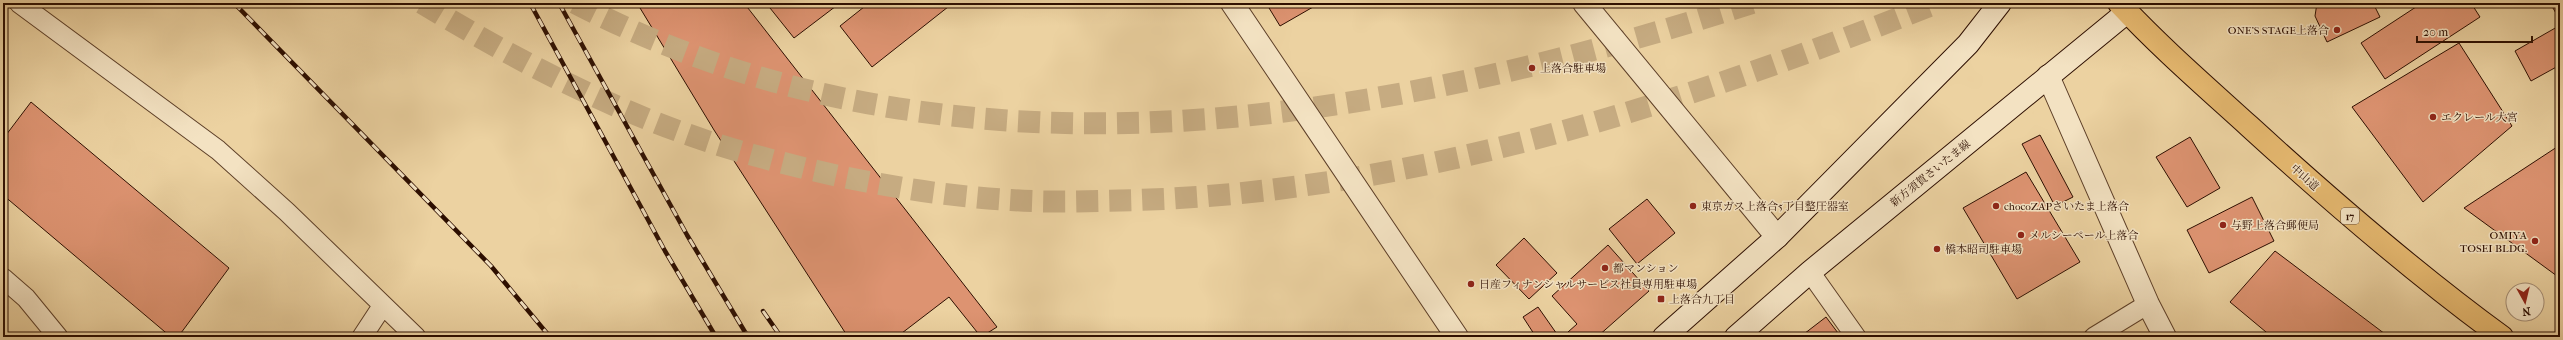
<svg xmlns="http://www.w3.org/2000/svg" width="2563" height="340" viewBox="0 0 2563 340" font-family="'IM FELL French Canon','Noto Serif JP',serif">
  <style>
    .building { fill: #dd9371; stroke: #2d0e00 }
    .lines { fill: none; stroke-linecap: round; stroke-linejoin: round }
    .highway-tunnel { stroke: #c6ab81; stroke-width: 22; stroke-dasharray: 22 11; stroke-linecap: butt }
    .lane-casing { stroke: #5d3f28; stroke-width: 21 }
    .street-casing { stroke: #5d3f28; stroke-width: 24 }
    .secondary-casing { stroke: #2d0e00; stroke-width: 24 }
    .highway-casing { stroke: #2d0e00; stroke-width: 24 }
    .lane { stroke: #f3e2c2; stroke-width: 19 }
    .street { stroke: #f3e2c2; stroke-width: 22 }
    .secondary { stroke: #f3e2c2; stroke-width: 22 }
    .highway { stroke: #e6b970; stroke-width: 22 }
    .rail-casing { stroke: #2d0e00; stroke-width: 4.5 }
    .rail { stroke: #f3e2c2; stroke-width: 3; stroke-dasharray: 9; stroke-linecap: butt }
    .poi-dot { fill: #8f2418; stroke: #f3e2c2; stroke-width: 1.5 }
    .labels { text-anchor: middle; stroke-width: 3; stroke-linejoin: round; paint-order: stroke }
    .shield { fill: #f3e2c2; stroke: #684e3a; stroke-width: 1 }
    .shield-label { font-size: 10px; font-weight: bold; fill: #2d0e00 }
    .poi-label { font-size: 11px; fill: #2d0e00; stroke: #f3e2c2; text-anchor: start }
    .street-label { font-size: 11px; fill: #2d0e00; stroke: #f3e2c2 }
  </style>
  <rect width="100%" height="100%" fill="#ecd2a1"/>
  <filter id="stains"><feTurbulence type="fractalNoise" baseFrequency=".005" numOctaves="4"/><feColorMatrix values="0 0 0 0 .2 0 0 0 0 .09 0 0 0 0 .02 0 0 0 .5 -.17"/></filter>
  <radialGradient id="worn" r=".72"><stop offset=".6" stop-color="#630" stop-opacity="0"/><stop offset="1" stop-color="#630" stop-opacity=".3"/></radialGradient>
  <path class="building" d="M637,3H744L997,327L981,337L949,297L902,333L904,337H848L714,130Z
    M766,3H840L794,38Z
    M869,3H953L872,67L840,26Z
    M1266,3H1320L1280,26Z
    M2317,3H2373L2380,17L2327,42L2315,16Z
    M2422,3H2471L2480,17L2385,79L2361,43Z
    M2550,3H2560V20Z
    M2557,27L2560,32V65L2531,81L2515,51Z
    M2459,43L2512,126L2423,202L2352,107Z
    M31,102L229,268L178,337H171L3,195V139Z
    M2040,135L2073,197L2055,206L2022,144Z
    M2190,137L2220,188L2187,207L2156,157Z
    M2560,145V274L2557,276L2464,208Z
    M2026,172L2080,262L2017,299L1963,208Z
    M2252,197L2274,241L2209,273L2187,230Z
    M1647,199L1675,233L1637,264L1609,229Z
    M1524,238L1557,273L1529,299L1496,265Z
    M1608,245L1649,291L1597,337H1572L1568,332L1577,324L1552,296Z
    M2275,251L2389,337H2272L2230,302Z
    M1538,307L1559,337H1536L1523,317Z
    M1826,317L1841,337H1800Z"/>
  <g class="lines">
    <path class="highway-tunnel" d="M422,3C525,66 636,123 753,155C837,178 924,195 1011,200C1053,203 1096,201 1138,200C1414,191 1682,104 1937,3
      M575,3C948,197 1369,126 1752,3"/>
    <defs>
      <path id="lane" d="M19,3L218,150L287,212L416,337
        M1810,272L1856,337
        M3,278L26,298L58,337
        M362,337L383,305
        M2094,337L2148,304"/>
      <path id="street" d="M1232,3L1457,337
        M1584,3L1777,237
        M2048,76L2148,304L2165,337"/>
      <path id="secondary" d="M1664,337L1777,237L1968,44L2000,3
        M1736,337L1810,272L2127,12"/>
      <path id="highway" d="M2119,3C2160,47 2205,86 2249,126C2330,200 2413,272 2502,337"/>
    </defs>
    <use href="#lane" class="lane-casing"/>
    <use href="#street" class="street-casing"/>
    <use href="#secondary" class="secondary-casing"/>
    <use href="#highway" class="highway-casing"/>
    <use href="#lane" class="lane"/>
    <use href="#street" class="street"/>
    <use href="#secondary" class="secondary"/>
    <use href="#highway" class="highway"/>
    <defs>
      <path id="rail" d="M234,3L491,266L550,337
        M530,3L665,251L716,337
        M559,3L687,235L748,337
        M763,311L781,337"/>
    </defs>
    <use href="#rail" class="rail-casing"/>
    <use href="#rail" class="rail"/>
  </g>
  <g class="poi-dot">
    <circle cx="2337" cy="30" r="4"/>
    <circle cx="1532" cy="68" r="4"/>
    <circle cx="2433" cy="117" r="4"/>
    <circle cx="1693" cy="206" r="4"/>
    <circle cx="1996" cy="206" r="4"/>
    <circle cx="2223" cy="225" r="4"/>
    <circle cx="2021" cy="235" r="4"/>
    <circle cx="2535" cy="241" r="4"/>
    <circle cx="1937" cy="249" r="4"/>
    <circle cx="1605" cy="268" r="4"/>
    <circle cx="1471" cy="284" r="4"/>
    <rect x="1657" y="295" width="8" height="8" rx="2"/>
  </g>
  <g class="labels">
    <rect class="shield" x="2341" y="208" width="18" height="16" rx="3"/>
    <g class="shield-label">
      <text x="2350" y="220">17</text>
    </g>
    <g class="poi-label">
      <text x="2329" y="34" text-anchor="end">ONE'S STAGE上落合</text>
      <text x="1540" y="72">上落合駐車場</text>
      <text x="2441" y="121">エクレール大宮</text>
      <text x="1701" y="210">東京ガス上落合5丁目整圧器室</text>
      <text x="2004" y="210">chocoZAPさいたま上落合</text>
      <text x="2231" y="229">与野上落合郵便局</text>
      <text x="2029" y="239">メルシーペール上落合</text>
      <text x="2527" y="239" text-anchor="end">OMIYA<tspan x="2527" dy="13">TOSEI BLDG.</tspan></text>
      <text x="1945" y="253">橋本昭司駐車場</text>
      <text x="1613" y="272">都マンション</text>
      <text x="1479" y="288">日産フィナンシャルサービス社員専用駐車場</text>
      <text x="1669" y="303">上落合九丁目</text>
    </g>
    <g class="street-label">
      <text transform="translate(1930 173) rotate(-39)" y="4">新方須賀さいたま線</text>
      <text transform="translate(2305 177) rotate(42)" y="4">中山道</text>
    </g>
  </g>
  <rect width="2563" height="340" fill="none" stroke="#ecd2a1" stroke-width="16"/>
  <rect x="4" y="4" width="2555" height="332" fill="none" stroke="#2d0e00" stroke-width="2"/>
  <rect x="8" y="8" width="2547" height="324" fill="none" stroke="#2d0e00"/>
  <g transform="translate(2525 302) rotate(172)"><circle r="19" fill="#f3e2c2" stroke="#a48d74"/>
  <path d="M0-3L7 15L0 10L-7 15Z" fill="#8f2418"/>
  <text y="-6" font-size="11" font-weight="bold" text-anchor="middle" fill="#2d0e00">N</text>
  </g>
  <path d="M2417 36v6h115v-6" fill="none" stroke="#2d0e00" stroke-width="2"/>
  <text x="2423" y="36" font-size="12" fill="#2d0e00" stroke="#f3e2c2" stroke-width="3" paint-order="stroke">20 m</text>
  <rect width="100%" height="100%" filter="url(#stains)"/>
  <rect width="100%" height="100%" fill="url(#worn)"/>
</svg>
